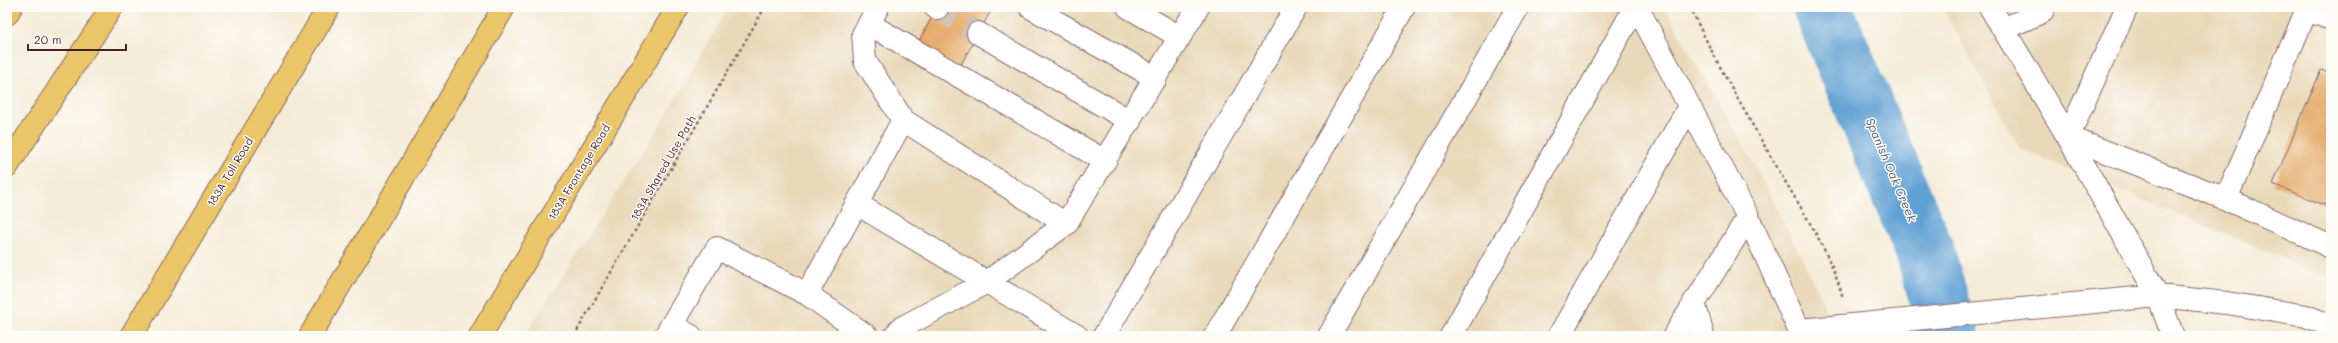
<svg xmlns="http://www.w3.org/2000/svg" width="2338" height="343" viewBox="0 0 2338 343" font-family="Mali,sans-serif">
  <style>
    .built { fill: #e9d9ba }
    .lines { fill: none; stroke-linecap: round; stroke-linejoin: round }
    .river { stroke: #61a1d4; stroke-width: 59 }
    .building { fill: #e5ab6a }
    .minor-tunnel { stroke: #d2c3b5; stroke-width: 22; stroke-dasharray: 22 11; stroke-linecap: butt }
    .minor-casing { stroke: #866767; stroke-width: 24 }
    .major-casing { stroke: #866767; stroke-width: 24 }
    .highway-casing { stroke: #866767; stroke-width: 24 }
    .path { stroke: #866767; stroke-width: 2.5; stroke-dasharray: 3 3; stroke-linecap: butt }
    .minor { stroke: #fff; stroke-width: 22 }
    .major { stroke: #ebc669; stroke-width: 22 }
    .highway { stroke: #ebc669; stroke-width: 22 }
    .labels { text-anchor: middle; stroke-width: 3; stroke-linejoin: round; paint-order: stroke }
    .street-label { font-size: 11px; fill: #4a1f2b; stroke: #fdfcf7 }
    .water-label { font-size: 12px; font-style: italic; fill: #545a77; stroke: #fdfcf7 }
  </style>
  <rect width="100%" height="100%" fill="#fdfcf7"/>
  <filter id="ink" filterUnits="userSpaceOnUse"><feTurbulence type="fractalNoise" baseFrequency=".025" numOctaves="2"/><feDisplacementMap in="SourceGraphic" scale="8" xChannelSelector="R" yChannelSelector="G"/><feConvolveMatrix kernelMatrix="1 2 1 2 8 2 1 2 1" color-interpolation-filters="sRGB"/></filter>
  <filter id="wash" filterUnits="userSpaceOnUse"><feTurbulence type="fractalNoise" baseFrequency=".012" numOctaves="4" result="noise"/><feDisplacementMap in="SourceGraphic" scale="16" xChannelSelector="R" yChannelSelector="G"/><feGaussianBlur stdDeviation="0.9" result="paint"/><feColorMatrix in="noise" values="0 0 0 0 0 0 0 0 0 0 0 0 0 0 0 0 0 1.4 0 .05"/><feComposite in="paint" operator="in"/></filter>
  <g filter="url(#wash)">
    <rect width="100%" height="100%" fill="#f4ecd7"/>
    <path class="built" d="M728,7H1664L1755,166L1822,298L1831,336H524L664,119Z
      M1942,7H2331V278L2020,149Z"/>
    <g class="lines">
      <path class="river" d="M1822,7L1924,249L1950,336"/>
    </g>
    <g id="blocks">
      <path class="building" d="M938,7H993L959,68L917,44Z
        M2321,70L2331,74V208L2273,184Z"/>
    </g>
  </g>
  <g filter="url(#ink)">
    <use href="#blocks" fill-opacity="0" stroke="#866767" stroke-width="1"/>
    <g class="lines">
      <path class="minor-tunnel" d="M937,8L978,33"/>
      <defs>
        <path id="minor" d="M878,7L863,34L865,61L903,120
          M935,7L937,8
          M1030,7L1156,78
          M1128,7L1180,37
          M1637,7L1748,217L1799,330V336
          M1990,7L2068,137L2226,199L2331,247
          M2127,7L2068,137L2158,296L2173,336
          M2307,10L2331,19
          M869,24L1105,161
          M2003,29L2042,12L2044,7
          M978,33L1130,121
          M2226,199L2308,7
          M857,204L1077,336
          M807,294L867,336
          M1694,302L1703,336
          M671,325L691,336
          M1799,330L2158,296L2227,303L2306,316L2331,326
          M665,336L717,248L807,294L903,120L1066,224
          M895,336L901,328L987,282L1066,224L1198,7
          M1104,336L1296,7
          M1215,336L1404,7
          M1329,336L1518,7
          M1451,336L1635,7
          M1559,336L1689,107
          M1674,336L1748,217"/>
        <path id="major" d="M7,14L11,7
          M480,336L678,7"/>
        <path id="highway" d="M7,167L112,7
          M131,336L329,7
          M310,336L504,7"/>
      </defs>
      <use href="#minor" class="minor-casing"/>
      <use href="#major" class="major-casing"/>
      <use href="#highway" class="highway-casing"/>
      <path class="path" d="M1690,7C1718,67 1752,124 1785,181C1807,218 1832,257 1843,298
        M574,336L765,7"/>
      <use href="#minor" class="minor"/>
      <use href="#major" class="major"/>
      <use href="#highway" class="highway"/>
    </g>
  </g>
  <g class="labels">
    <g class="street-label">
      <text transform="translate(663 168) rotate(-60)" y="4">183A Shared Use Path</text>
      <text transform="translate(230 172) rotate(-59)" y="4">183A Toll Road</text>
      <text transform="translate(579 172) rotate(-59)" y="4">183A Frontage Road</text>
    </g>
    <g class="water-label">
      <text transform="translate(1891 170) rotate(67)" y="4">Spanish Oak Creek</text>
    </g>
  </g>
  <rect width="2338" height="343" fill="none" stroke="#fdfcf7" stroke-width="24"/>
  <path d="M28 44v6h98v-6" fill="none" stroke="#4a1f2b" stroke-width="2"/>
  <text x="34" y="44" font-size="12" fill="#4a1f2b" stroke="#fdfcf7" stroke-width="3" paint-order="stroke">20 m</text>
</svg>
